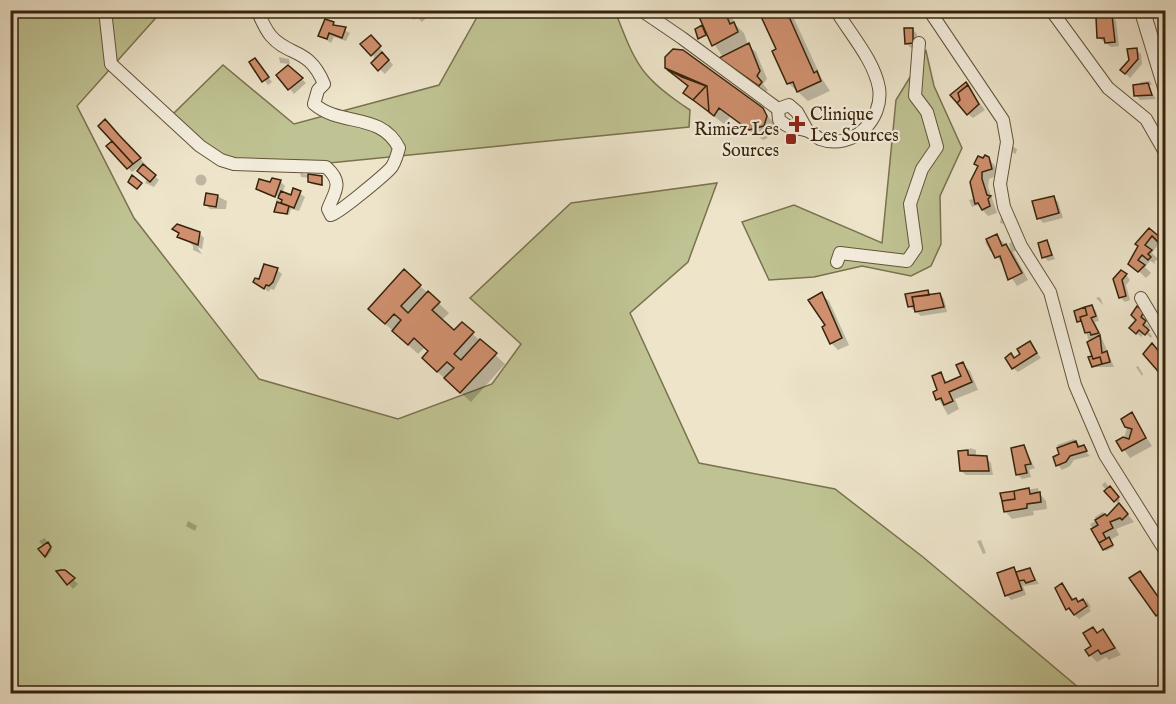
<svg xmlns="http://www.w3.org/2000/svg" width="1176" height="704" viewBox="0 0 1176 704" font-family="'IM FELL English',serif">
  <style>
    .green { fill: #bfc292; stroke: #7a724e; stroke-width: 1.5 }
    .shadow { fill: #0003 }
    .building { fill: #d0906f; stroke: #36230a; stroke-width: 1.5 }
    .lines { fill: none; stroke-linecap: round; stroke-linejoin: round }
    .minor-casing { stroke: #64533a; stroke-width: 14 }
    .tertiary-casing { stroke: #64533a; stroke-width: 17 }
    .minor { stroke: #f3eddd; stroke-width: 12 }
    .tertiary { stroke: #f3eddd; stroke-width: 15 }
    .poi-dot { fill: #8f2418; stroke: #f3eddd; stroke-width: 2 }
    .labels { text-anchor: middle; stroke-width: 4.5; stroke-linejoin: round; paint-order: stroke }
    .poi-label { font-size: 18px; fill: #36230a; stroke: #f3eddd; text-anchor: start }
  </style>
  <rect width="100%" height="100%" fill="#ede4ca"/>
  <filter id="stains"><feTurbulence type="fractalNoise" baseFrequency=".00333" numOctaves="4"/><feColorMatrix values="0 0 0 0 .2 0 0 0 0 .09 0 0 0 0 .02 0 0 0 .5 -.17"/></filter>
  <radialGradient id="worn" r=".72"><stop offset=".6" stop-color="#630" stop-opacity="0"/><stop offset="1" stop-color="#630" stop-opacity=".3"/></radialGradient>
  <path class="green" d="M481,10L615,11C636,65 640,77 690,110L689,127L329,163L223,159L173,114L223,65L294,124L439,85Z
    M10,11H162L77,106L134,218L259,379L398,419L492,384L521,344L470,298L571,203L717,183L688,262L630,313L699,463L835,489L923,557L1085,693H11Z
    M926,51L934,86L962,148L940,196L941,244L931,266L911,276L862,266L814,277L769,280L742,222L794,205L882,243L896,100Z"/>
  <path class="shadow" d="M406,10H419L426,18L422,22L417,17L414,20Z
    M697,10H729L735,24L744,33L748,45L756,52L767,79L763,84L768,90L766,92L728,65L709,36L699,38L702,27L706,31Z
    M760,10H790L821,77L830,91L808,101L789,84L774,52L778,50Z
    M1105,10H1114V15H1110L1116,21L1119,46L1111,47L1099,38L1109,17Z
    M333,24L350,33L346,41L334,37L331,43L319,35Z
    M912,29L917,34V47L911,48L906,43Z
    M371,37L393,65L385,74L373,63L374,56L362,44Z
    M1136,50L1141,54L1142,64L1130,78L1122,70Z
    M279,57L289,59L290,64L280,63Z
    M251,63L259,64L272,82L268,85Z
    M288,67L306,83L294,94L278,75Z
    M667,68L762,109L776,126L774,135L763,140L730,117L724,124L689,97V86Z
    M1150,81L1152,85H1147L1156,99L1140,100L1136,95L1142,85L1140,82Z
    M965,84L985,110L973,118L968,114Z
    M112,128L147,166L145,167L159,180L154,187L145,183L147,179L139,167L132,172L108,146L114,141Z
    M1012,146L1017,149L1016,154L1011,152Z
    M979,157L988,158L995,166L998,175L989,179L988,187L997,213L988,216L978,205L972,207L969,200L973,199L977,202Z
    M300,173L321,178L323,186L311,184L309,178L301,177Z
    M195.5 180a5.5 5.5 0 1 1 11 0a5.5 5.5 0 1 1-11 0Z
    M280,181L285,186L282,193L292,197L294,190L305,197L299,211L291,209L289,215L277,213L276,199L281,201L282,198L258,189Z
    M217,196L227,201L226,209H210L205,204Z
    M1054,198L1058,202L1063,218L1043,223L1039,218Z
    M1001,217L1003,219L1004,224L1000,223Z
    M175,228L199,233L204,238L202,249L197,247L202,254L193,250V246Z
    M1149,230L1166,247L1160,242L1152,253L1158,259L1154,262L1157,265L1150,261L1145,267L1151,273L1146,278L1130,263Z
    M997,236L1011,251L1009,244L1012,241L1018,249L1013,252L1028,280L1017,286L994,252L990,251L985,242Z
    M1047,242L1055,259L1048,261L1044,257Z
    M277,270L282,274L274,290L270,289L269,292L255,282Z
    M1126,275L1130,280L1126,285L1130,300L1125,302L1120,297L1115,279Z
    M420,286L449,313L441,321L454,332L462,324L505,364L471,402L433,368L430,351L425,347L418,354L380,319Z
    M927,291L932,296L940,294L944,299L947,312L921,316L909,306Z
    M821,294L829,301L849,345L838,350L831,343Z
    M1099,297L1101,299L1103,305L1096,298Z
    M1084,306H1092L1096,311L1099,321L1095,322L1114,367H1093L1095,361L1083,322L1079,321L1076,311Z
    M1143,313L1148,318L1145,322L1150,327L1147,330L1152,336L1151,338L1145,333L1141,337L1131,328Z
    M1030,343L1041,358L1018,372L1013,368L1015,360Z
    M1157,349L1166,364V376L1145,354Z
    M962,364L970,371L978,390L955,399L959,409L948,415L935,393L939,390L940,374L948,383L963,377Z
    M1138,366L1143,374L1142,376L1136,367Z
    M1131,414L1152,446L1130,458L1118,441L1124,438Z
    M1163,430L1166,434V443L1159,433Z
    M1074,439L1090,456L1074,460L1070,466L1062,470L1058,465L1061,455L1057,445Z
    M1023,447L1035,468L1029,470L1031,477L1022,479L1017,474Z
    M970,448L976,450V457L986,458L991,463L993,475H966L961,471Z
    M1105,482L1120,500L1117,503L1102,485Z
    M1038,488L1039,493L1046,501L1047,509L1033,511L1034,515L1012,519L1005,511L1014,492Z
    M1103,512L1107,518L1126,512L1134,522L1116,529L1119,535L1110,540L1114,547L1106,551L1090,524L1096,521L1095,517Z
    M188,521L197,526L195,531L186,526Z
    M10,526L16,533L10,537Z
    M45,538L52,550L47,557L40,549L43,546L39,541Z
    M981,540L986,553L983,554L977,541Z
    M1014,569L1018,573L1030,570L1039,584L1023,586L1026,595L1011,600L1007,595L999,574Z
    M59,572H65L78,584L73,589Z
    M1146,578L1162,602H1166L1164,622L1157,615Z
    M1062,585L1078,604L1083,601L1087,606L1086,599L1091,607L1089,608L1091,611L1079,619L1072,613L1068,609Z
    M1093,628L1098,634L1103,631L1121,655L1109,660L1106,657L1097,662L1090,655Z"/>
  <path class="building" d="M696,10H724L730,24L734,22L738,32L712,46Z
    M758,10H786L814,73L817,71L821,81L797,92L793,82L787,84L772,51L776,49Z
    M1112,15L1115,42L1105,43L1104,38H1097L1096,17Z
    M325,19L334,22L333,25L346,27L342,38L329,33L327,39L318,36Z
    M702,25L706,35L698,39L695,29Z
    M904,28H913V43L905,44Z
    M371,35L381,46L371,56L360,44Z
    M749,43L760,71L757,76L762,82L759,86L719,58Z
    M1137,48L1138,59L1125,74L1120,70L1129,60L1127,49Z
    M673,49L683,50L763,108L767,116L764,126L749,130L719,108L714,116L709,112L707,86L665,68V57Z
    M382,52L389,60L378,71L371,63Z
    M255,58L269,77L262,82L249,62Z
    M288,65L303,78L288,90L276,75Z
    M665,68L682,77L706,86L693,100L683,93L688,86Z
    M966,82L968,85L958,93L960,100L957,103L950,95Z
    M1148,83L1152,95L1134,96L1133,85Z
    M968,85L979,104L967,115L957,103L960,100L958,93Z
    M706,86H707L709,112L693,100Z
    M105,119L119,135L141,158L133,164L98,126Z
    M112,141L133,164L127,169L106,146Z
    M985,155L989,157L992,169L982,172V179L987,195L991,196L988,199L990,206L982,210L978,203L975,204L970,182L978,166L974,164L978,156L983,158Z
    M143,164L156,175L150,182L137,171Z
    M308,174L322,176V185L308,182Z
    M132,175L142,183L137,189L128,182Z
    M272,178L281,180L275,197L256,189L259,179L270,182Z
    M293,188L301,191L294,208L281,203L282,200L278,198L281,191L291,195Z
    M206,193L218,195L216,207L204,205Z
    M1054,196L1059,213L1037,219L1032,201Z
    M277,202L289,206L287,214L274,212Z
    M177,224L200,232L198,245L177,237L179,233L172,229Z
    M1149,228L1161,238L1158,242L1152,236L1145,245L1152,250L1148,254L1151,257L1148,260L1142,255L1138,260L1145,265L1138,272L1128,264L1138,246L1135,244Z
    M997,234L1002,246L1006,244L1022,273L1008,280L1000,256L995,258L986,239Z
    M1047,240L1052,255L1042,258L1038,243Z
    M264,264L278,268L273,282L269,286L266,285L264,289L253,282L255,278L259,279Z
    M404,269L421,285L401,306L408,313L428,291L440,302L432,310L454,330L462,322L474,332L454,354L461,360L480,339L497,353L460,393L444,378L454,368L447,362L437,372L422,358L428,351L414,338L408,345L392,331L401,320L394,314L385,324L368,309Z
    M1121,270L1127,274L1122,280L1126,296L1119,298L1113,279Z
    M928,290L929,295L912,297L914,306L908,307L905,294Z
    M822,292L842,338L830,344L822,327L825,325L808,300Z
    M940,293L944,307L915,312L912,297Z
    M1092,305L1096,316L1091,318L1099,333L1091,335L1090,332L1085,333L1080,317L1087,315L1085,307Z
    M1137,306L1144,312L1141,317L1146,321L1143,325L1149,330L1145,335L1139,330L1136,334L1129,328L1136,320L1131,315Z
    M1085,307L1087,315L1080,317L1081,321L1077,322L1074,311Z
    M1100,335L1102,353L1107,351L1110,362L1102,364L1100,357L1093,359L1087,342Z
    M1030,341L1037,353L1012,369L1005,358L1011,353L1014,358L1020,354L1017,349Z
    M1152,343L1165,359L1163,377L1143,354Z
    M1092,356L1093,359L1100,357L1102,364L1092,367L1088,357Z
    M963,362L972,382L949,392L953,401L944,405L941,398L936,400L933,392L937,390L932,376L941,372L945,383L961,376L956,365Z
    M1132,412L1146,438L1122,451L1116,441L1123,437L1129,439L1132,429L1125,427L1121,419Z
    M1076,441L1078,447L1084,445L1087,451L1070,456L1066,462L1056,466L1053,457L1059,454L1057,448Z
    M1024,445L1031,464L1025,465L1027,473L1016,475L1011,448Z
    M968,450V455L987,456L989,471H960L958,451Z
    M1110,486L1119,497L1114,502L1104,491Z
    M1029,488L1030,494L1040,492L1041,502L1027,504V508L1004,512L1002,501L1015,499L1014,491Z
    M1014,491L1015,499L1002,501L1000,493Z
    M1119,503L1128,514L1122,520L1120,518L1110,522L1113,528L1103,533L1106,539L1099,543L1091,529L1098,525L1095,520L1105,514L1107,516Z
    M1109,537L1113,545L1103,550L1099,543Z
    M48,542L51,547L45,557L38,549Z
    M1014,567L1022,590L1005,596L997,573Z
    M1030,568L1035,580L1026,583L1024,580L1019,581L1016,572Z
    M61,570H65L75,578L67,585L56,571Z
    M1140,571L1166,608L1156,616L1129,578Z
    M1062,583L1072,600L1076,598L1078,602L1083,599L1087,606L1074,615L1069,608L1066,610L1055,588Z
    M1093,627L1097,633L1103,629L1115,648L1101,654L1098,650L1089,656L1085,650L1091,646L1083,633Z"/>
  <g class="lines">
    <defs>
      <path id="minor" d="M105,10L111,64L200,146L221,160L234,164L326,167C344,183 335,191 328,209L331,215C338,214 382,177 390,169C395,164 397,155 399,148C381,112 341,127 314,104L318,90L324,84C309,47 289,57 271,36C265,29 261,19 257,10
        M278,10H282
        M641,10L682,38L778,109
        M929,10L1003,120L1007,142L1000,184L1004,207L1021,246L1050,292L1075,385L1105,455L1166,552
        M1051,10L1108,88L1146,119L1166,154
        M807,130L797,112L789,105L778,109L779,120C794,132 795,126 808,131C813,133 816,137 820,139C853,151 884,119 879,88C874,60 850,34 836,10
        M837,262L840,253L907,261L916,248L910,204L922,169L937,147L927,112L915,96L919,43
        M1141,298L1166,340"/>
      <path id="tertiary" d="M1142,10L1166,89"/>
    </defs>
    <use href="#minor" class="minor-casing"/>
    <use href="#tertiary" class="tertiary-casing"/>
    <use href="#minor" class="minor"/>
    <use href="#tertiary" class="tertiary"/>
  </g>
  <g class="poi-dot">
    <path d="M794 115h6v6h6v6h-6v6h-6v-6h-6v-6h6z"/>
    <rect x="785" y="133" width="12" height="12" rx="3"/>
  </g>
  <g class="labels">
    <g class="poi-label">
      <text x="810" y="120">Clinique<tspan x="810" dy="21">Les Sources</tspan></text>
      <text x="779" y="135" text-anchor="end">Rimiez Les<tspan x="779" dy="21">Sources</tspan></text>
    </g>
  </g>
  <rect width="1176" height="704" fill="none" stroke="#ede4ca" stroke-width="36"/>
  <rect x="12" y="12" width="1152" height="680" fill="none" stroke="#36230a" stroke-width="3"/>
  <rect x="18" y="18" width="1140" height="668" fill="none" stroke="#36230a" stroke-width="1.5"/>
  <rect width="100%" height="100%" filter="url(#stains)"/>
  <rect width="100%" height="100%" fill="url(#worn)"/>
</svg>
